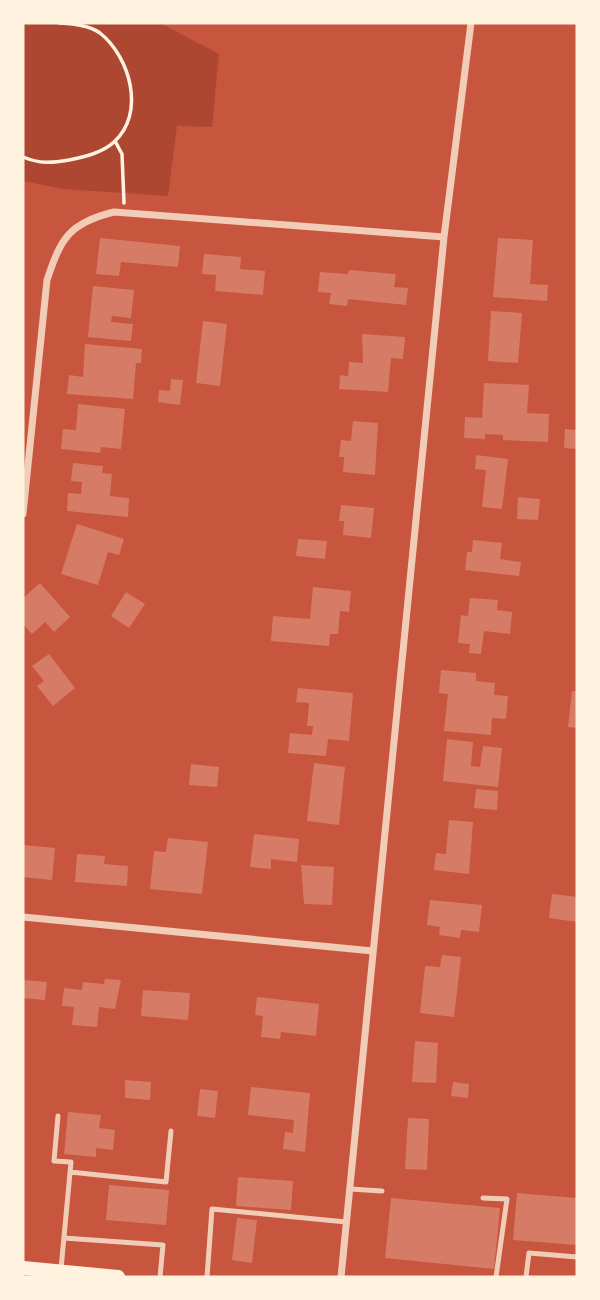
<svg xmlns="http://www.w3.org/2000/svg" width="600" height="1300" viewBox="0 0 600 1300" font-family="'Open Sans',sans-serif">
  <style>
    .green { fill: #ae4732 }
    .building { fill: #d67c66 }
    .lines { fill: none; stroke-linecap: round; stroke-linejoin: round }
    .path { stroke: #fff3e0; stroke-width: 3.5 }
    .service { stroke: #f1ccb7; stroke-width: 5 }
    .minor { stroke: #f1ccb7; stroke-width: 7 }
    .secondary { stroke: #fff3e0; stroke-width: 14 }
  </style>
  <rect width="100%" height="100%" fill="#c8553d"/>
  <path class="green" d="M23,23H160L219,54L212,127L177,126L168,196L63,189L23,181Z"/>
  <path class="building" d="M100,238L180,246L178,267L121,262L119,276L96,274Z
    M498,238L533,240L530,284L548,285L547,301L493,297Z
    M204,254L241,257L240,269L265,271L263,295L215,291L216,275L202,274Z
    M349,270L396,274L394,287L408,288L406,305L348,299L347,306L329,304L331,293L318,292L320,272L348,274Z
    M93,286L134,290L131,318L112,316L111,322L133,324L131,341L88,337Z
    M491,311L522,313L518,363L488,361Z
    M203,321L227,324L220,386L196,383Z
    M362,334L405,337L403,359L391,358L388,392L339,389L340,375L348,376L349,362L363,363Z
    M85,344L142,349L141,363H136L133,399L67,394L69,375L83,377Z
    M171,379L183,380L180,405L158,402L159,390L170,391Z
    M484,383L529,385L527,413L549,414L548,442L503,440V435L485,434V439L464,438L465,417L482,418Z
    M78,404L125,409L121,449L101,447L100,453L61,449L63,429L76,430Z
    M353,421L378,423L375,475L343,472L344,457H339L341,440L351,441Z
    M565,429L577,430V449L564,448Z
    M476,455L508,459L502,509L482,507L486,470L475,469Z
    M73,463L103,466L102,473L112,474L110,496L129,498L128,517L67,511L68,493L81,494L82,482L71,481Z
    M518,497L540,499L538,520L517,519Z
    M341,505L374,508L371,538L343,535L344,521H339Z
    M77,524L124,539L119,555L108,552L98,585L61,574Z
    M298,539L327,541L325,559L296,556Z
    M473,540L502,543L500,559L521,562L519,576L465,570L467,552H472Z
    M40,583L70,617L54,632L45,622L32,634L23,624V598Z
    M313,587L351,591L349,612L340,611L338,634H330L329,646L271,641L273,616L310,619Z
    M126,592L145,604L129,628L111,616Z
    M470,598L498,600L497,610L512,612L510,634L484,631L481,654L469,653L470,644L458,643L461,615L468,616Z
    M49,654L75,688L53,706L37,686L44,681L32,666Z
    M441,670L476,673V681L495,683L494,695L508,696L506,719L492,718L491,735L444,731L448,694L439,693Z
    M298,688L353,693L349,741L328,739L326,756L288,753L290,733L312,735L313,726H307L309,703L296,702Z
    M572,691H577V728L568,727Z
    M447,739L473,742L471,766L480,767L483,746L502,748L498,787L443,781Z
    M314,763L345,767L339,825L307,821Z
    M191,764L219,767L217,787L189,785Z
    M476,789L498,791L497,810L474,808Z
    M449,820L473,822L469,874L434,870L436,853L446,854Z
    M254,834L299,839L297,862L271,859V869L250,867Z
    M168,838L208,842L202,894L150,889L154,851L166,852Z
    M23,845L55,848L52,880L23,877Z
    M77,854L105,856L104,864L128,866L127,886L75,882Z
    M301,865L334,867L332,905L304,904Z
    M552,894L577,897V922L549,918Z
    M430,900L482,905L479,932L461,930L460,938L439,935L440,927L427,925Z
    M442,955L461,957L454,1017L420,1013L425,966L440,967Z
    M105,979L121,980L115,1009L99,1007L97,1027L72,1025L74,1007L62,1006L64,988L82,990L83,982L104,984Z
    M23,980L47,982L45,1000L23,998Z
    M143,990L190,993L188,1020L141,1016Z
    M257,997L319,1004L316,1036L281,1032L280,1039L261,1037L263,1016L255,1015Z
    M415,1041L438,1043L436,1083L412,1082Z
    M125,1080L151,1082L150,1100L125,1098Z
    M453,1082L469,1084L468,1098L451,1096Z
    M251,1087L310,1093L305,1152L283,1149L285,1132L293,1133L294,1120L248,1115Z
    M200,1089L218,1091L215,1118L197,1116Z
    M68,1112L101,1115L99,1128L115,1130L113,1150L96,1148V1157L64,1154Z
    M408,1118L429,1119L427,1170L405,1169Z
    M238,1177L293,1181L291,1210L236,1206Z
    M109,1185L169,1190L166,1225L106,1220Z
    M517,1193L577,1198V1245L513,1240Z
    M391,1198L500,1208L494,1269L385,1258Z
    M237,1218L257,1220L252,1263L232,1260Z"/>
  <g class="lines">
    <path class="path" d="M115,141L122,154L124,203
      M23,157C40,164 52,163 69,160C84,157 102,153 114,142C146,113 130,57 100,33C89,25 72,24 59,23"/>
    <path class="service" d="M58,1116L54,1161L71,1162L61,1269
      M70,1172L166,1182L171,1131
      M350,1189L382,1191
      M483,1198L507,1199L496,1277
      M64,1238L163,1245L160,1277
      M207,1277L212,1209L346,1222
      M526,1277L529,1253L577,1257"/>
    <path class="minor" d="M23,514L47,280C61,238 69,223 114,212L444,237
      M23,917L373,951
      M341,1277L444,237L471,23"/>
    <path class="secondary" d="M23,1268L118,1277"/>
  </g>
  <rect width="600" height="1300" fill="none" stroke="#fff3e0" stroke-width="49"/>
</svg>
